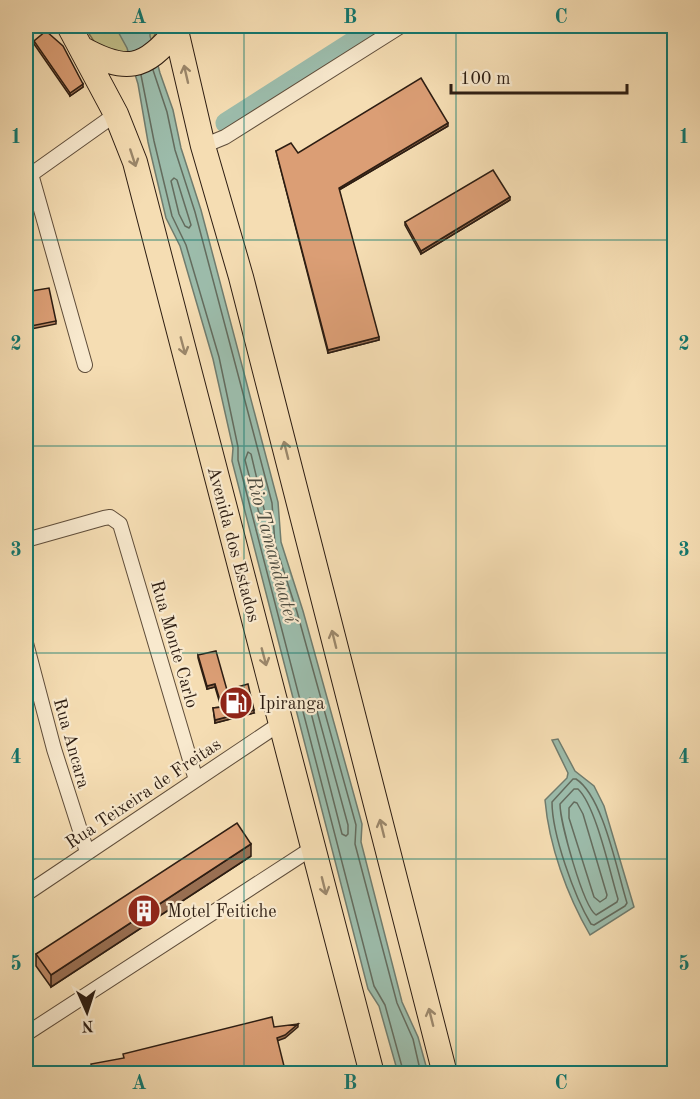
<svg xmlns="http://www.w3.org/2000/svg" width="700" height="1099" viewBox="0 0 700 1099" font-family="'Old Standard TT',serif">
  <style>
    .green { fill: #c1bf89; stroke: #776e4e; stroke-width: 1.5 }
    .water { fill: #9cbcab; stroke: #707c6e; stroke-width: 1.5 }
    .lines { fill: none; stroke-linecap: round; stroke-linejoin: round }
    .shore { stroke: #646c5e; stroke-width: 1.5 }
    .river { stroke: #9cbcab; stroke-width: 21 }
    .street-casing { stroke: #5f4d3a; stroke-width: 16 }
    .highway-casing { stroke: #2d1d12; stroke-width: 26 }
    .street { stroke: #f8e9ce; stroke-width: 14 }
    .highway { stroke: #f5ddb3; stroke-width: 24 }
    .wall { fill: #bc8865; stroke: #2d1d12; stroke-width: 1.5 }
    .shaded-wall { fill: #996f52; stroke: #2d1d12; stroke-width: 1.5 }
    .building { fill: #db9e75; stroke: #2d1d12; stroke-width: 1.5 }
    .oneway { stroke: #9b876b }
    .grid { fill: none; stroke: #0f766e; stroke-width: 1.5; stroke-opacity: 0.55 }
    .labels { text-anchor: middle; stroke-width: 4.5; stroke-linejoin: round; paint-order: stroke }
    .street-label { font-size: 18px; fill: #2d1d12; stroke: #f8e9ce }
    .poi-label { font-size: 18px; fill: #2d1d12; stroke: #f8e9ce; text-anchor: start }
    .water-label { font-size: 20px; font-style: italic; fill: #4e4d40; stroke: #f8e9ce }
    .neatline { fill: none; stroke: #0f766e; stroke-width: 2 }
    .grid-label { font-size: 20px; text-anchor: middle; font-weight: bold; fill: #0f766e }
  </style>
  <rect width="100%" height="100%" fill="#f5ddb3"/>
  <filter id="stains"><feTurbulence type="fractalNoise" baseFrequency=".00333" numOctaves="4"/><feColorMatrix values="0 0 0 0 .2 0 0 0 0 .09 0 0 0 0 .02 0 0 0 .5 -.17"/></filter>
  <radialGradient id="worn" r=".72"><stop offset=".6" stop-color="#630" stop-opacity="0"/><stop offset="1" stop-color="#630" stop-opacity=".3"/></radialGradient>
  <path class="green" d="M84,26H157C156,44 138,48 123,55L95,43Z"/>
  <path class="water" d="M115,26H150V36L160,73L173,110L181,148L201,210L278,502L281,542L303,611L362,824L361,842L402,1002L418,1037L428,1073H398L379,1006L368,989L232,461L233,448L213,359L180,246L166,218L148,142L138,84L127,48Z
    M558,739L575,771L594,786L604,806L634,907L590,935C567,895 549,846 545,800L567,778L568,773L552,740Z"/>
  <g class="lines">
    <path class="shore" d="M153,70L167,112L175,150L195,212L272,503L275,544L297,612L356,825L355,844L397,1003L413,1039L421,1074
      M141,75L154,141L172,216L186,245L219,357L238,447V460L374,986L385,1005L404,1074
      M174,178L177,180L191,225L189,228L185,226L179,214L171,181Z
      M248,452L251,454L265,513L263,515L259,513L245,460Z
      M310,698L314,700L348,825V834L346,836L342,834L308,701Z
      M573,779H576C603,796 617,871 627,903L625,906L594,925L591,924C574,896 552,834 552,802Z
      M574,789H578C596,806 610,873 618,899L617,902L596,915C583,906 560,822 560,804Z
      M574,802L577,803L583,814L607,895L606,898L600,902L594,897L569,818V808Z"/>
    <path class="river" d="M226,123L378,26"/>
    <defs>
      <path id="street" d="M203,146L225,137L401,26
        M31,174L85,365
        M26,178L116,114
        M26,540L104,518L110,517L120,524L196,780
        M26,643L54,749L87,852
        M26,894L281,723
        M26,1034L314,847"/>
      <path id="highway" d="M69,26L116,114L135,162L372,1074
        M175,26L203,146L241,277L445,1074
        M81,48C126,73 144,70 176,31"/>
    </defs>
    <use href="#street" class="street-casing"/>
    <use href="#highway" class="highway-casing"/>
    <use href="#street" class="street"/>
    <use href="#highway" class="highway"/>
  </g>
  <path class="wall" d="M34,41L83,87L70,96L34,44Z
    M448,126L339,190L379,340L328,353L276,151L298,153Z
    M510,200L421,254L405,225V222Z
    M26,292L56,321V324L26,330Z
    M198,655L227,690L254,713L215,723L213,708L221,707L215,687L207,689L198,658Z
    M251,856L51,987L36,966V954Z"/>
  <path class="shaded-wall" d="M83,84V87L70,96V93Z
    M448,123V126L339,190V188Z
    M510,197V200L421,254V251Z
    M379,337V340L328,353V350Z
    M215,684V687L207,689V686Z
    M254,710V713L215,723V720Z
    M251,844V856L51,987V975Z
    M298,1024V1027L285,1038L277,1041V1038Z
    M285,1070V1073L282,1074H270Z"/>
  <path class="building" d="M46,31L63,46L83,84L70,93L34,41Z
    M421,78L448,123L339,188L379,337L328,350L276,151L291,143L298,153Z
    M493,170L510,197L421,251L405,222Z
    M49,288L56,321L26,327V292Z
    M216,651L227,690L248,684L254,710L215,720L213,708L222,707L215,684L207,686L198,655Z
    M237,823L251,844L51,975L36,954Z
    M272,1017L274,1027L298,1024L285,1035L277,1038L285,1070L270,1074H94L91,1064L124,1058L123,1054Z"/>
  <defs><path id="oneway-shaft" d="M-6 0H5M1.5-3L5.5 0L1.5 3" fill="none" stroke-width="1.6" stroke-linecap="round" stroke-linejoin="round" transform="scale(1.5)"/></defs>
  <g class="oneway">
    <use href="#oneway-shaft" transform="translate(186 74) rotate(-103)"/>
    <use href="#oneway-shaft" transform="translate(133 158) rotate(72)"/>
    <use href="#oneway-shaft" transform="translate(183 346) rotate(75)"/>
    <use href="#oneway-shaft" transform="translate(286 450) rotate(-104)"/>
    <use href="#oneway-shaft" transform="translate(334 639) rotate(-104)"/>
    <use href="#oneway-shaft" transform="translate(264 657) rotate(75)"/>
    <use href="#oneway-shaft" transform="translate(382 828) rotate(-104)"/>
    <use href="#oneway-shaft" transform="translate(324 886) rotate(76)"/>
    <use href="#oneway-shaft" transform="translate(431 1017) rotate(-104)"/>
  </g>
  <path class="grid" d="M244,26V1074M456,26V1074M26,240H674M26,446H674M26,653H674M26,859H674"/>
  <defs>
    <symbol id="fuel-disc" viewBox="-11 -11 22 22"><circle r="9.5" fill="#8f2418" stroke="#f8e9ce"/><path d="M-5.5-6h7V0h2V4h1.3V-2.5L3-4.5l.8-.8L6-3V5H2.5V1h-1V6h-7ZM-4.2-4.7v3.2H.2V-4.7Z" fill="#fff"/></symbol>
    <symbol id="building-disc" viewBox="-11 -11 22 22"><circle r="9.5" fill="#8f2418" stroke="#f8e9ce"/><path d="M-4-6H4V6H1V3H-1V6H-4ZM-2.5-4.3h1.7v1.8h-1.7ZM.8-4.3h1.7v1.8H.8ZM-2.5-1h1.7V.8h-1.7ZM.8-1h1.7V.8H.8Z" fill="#fff"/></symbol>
  </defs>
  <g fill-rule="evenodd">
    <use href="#fuel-disc" x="217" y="684" width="38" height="38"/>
    <use href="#building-disc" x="125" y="892" width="38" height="38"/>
  </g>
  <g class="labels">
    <g class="street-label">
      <text transform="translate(234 544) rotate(75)" y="6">Avenida dos Estados</text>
      <text transform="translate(175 644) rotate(74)" y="6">Rua Monte Carlo</text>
      <text transform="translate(72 743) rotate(74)" y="6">Rua Ancara</text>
      <text transform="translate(143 793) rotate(-34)" y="6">Rua Teixeira de Freitas</text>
    </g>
    <g class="poi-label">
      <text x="259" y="709">Ipiranga</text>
      <text x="167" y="917">Motel Feitiche</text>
    </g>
    <g class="water-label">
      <text transform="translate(273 549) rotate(75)" y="7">Rio Tamanduateí</text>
    </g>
  </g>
  <rect width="700" height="1099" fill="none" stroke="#f5ddb3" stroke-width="66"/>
  <g transform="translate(87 1012) rotate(177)" stroke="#f8e9ce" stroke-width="4.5" paint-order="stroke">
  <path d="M0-4.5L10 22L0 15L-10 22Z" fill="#2d1d12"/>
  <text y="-9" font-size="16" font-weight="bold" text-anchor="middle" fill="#2d1d12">N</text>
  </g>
  <path d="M451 84v9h176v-9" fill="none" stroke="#2d1d12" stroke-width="3"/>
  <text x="460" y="84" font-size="18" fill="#2d1d12" stroke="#f8e9ce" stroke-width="4.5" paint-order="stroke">100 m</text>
  <rect x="33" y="33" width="634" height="1033" class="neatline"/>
  <g class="grid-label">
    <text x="139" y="23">A</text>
    <text x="350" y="23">B</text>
    <text x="561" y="23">C</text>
    <text x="16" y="143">1</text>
    <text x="684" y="143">1</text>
    <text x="16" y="350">2</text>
    <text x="684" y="350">2</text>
    <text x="16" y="556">3</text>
    <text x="684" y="556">3</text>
    <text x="16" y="763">4</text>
    <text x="684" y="763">4</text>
    <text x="16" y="970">5</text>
    <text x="684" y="970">5</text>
    <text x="139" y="1089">A</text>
    <text x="350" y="1089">B</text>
    <text x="561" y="1089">C</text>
  </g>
  <rect width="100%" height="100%" filter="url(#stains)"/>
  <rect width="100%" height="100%" fill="url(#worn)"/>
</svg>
